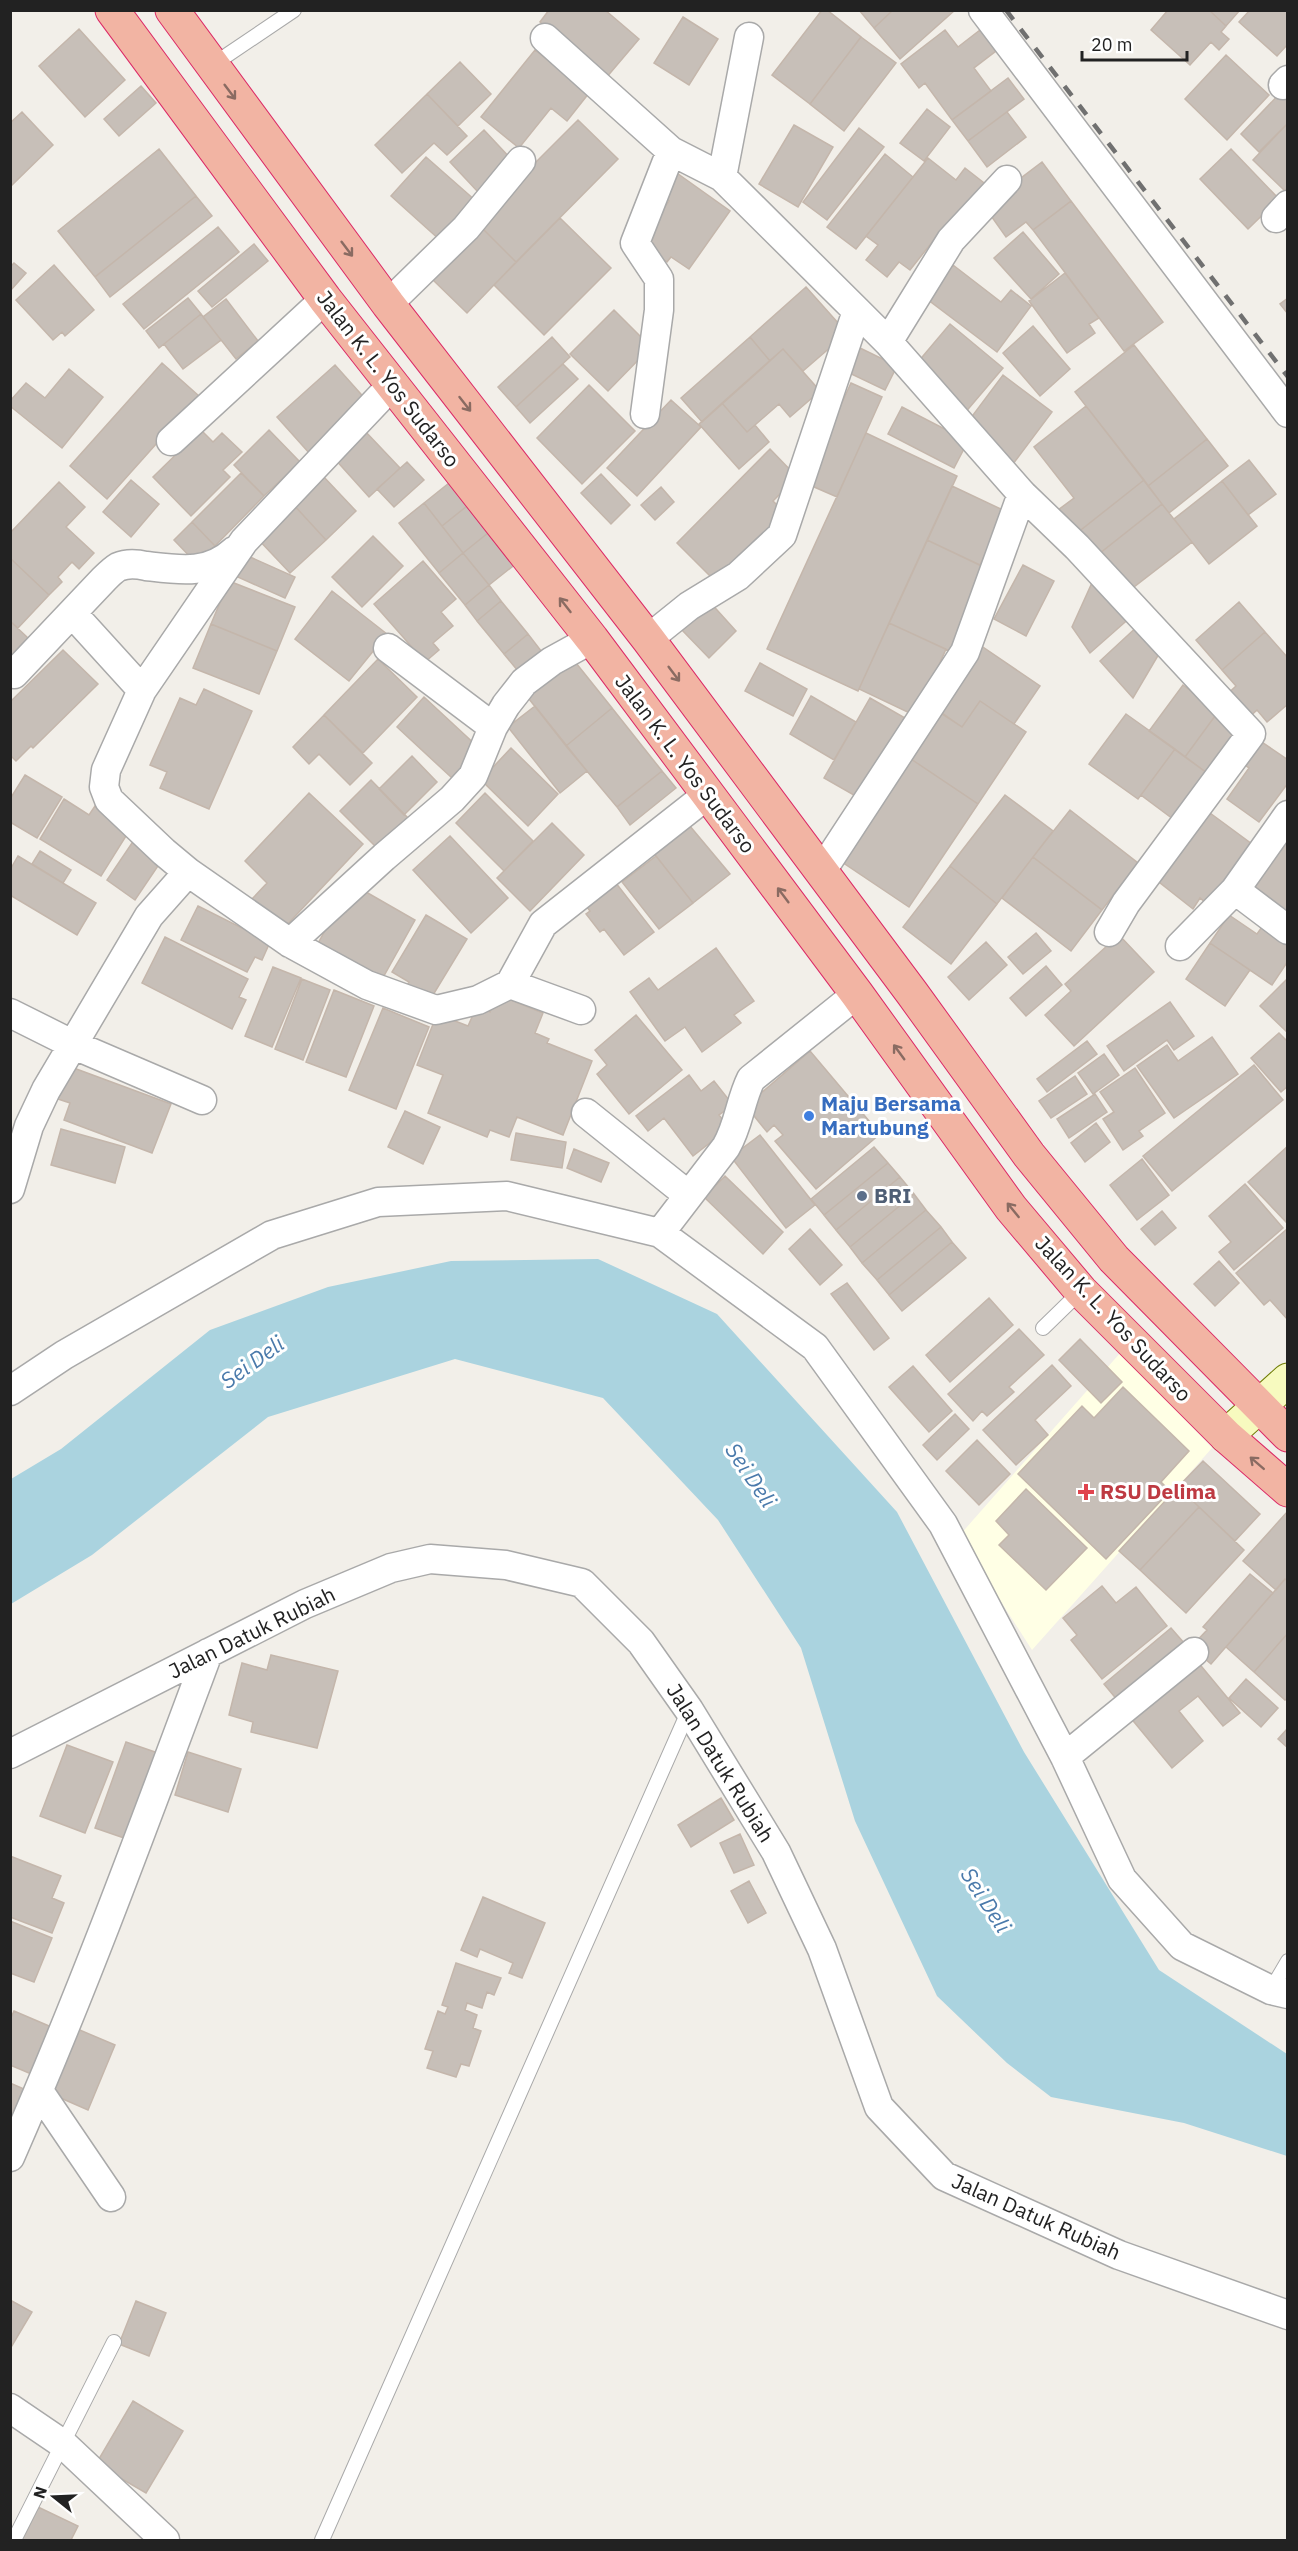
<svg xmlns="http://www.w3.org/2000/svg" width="1298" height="2551" viewBox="0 0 1298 2551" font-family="'IBM Plex Sans',sans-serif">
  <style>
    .education { fill: #ffffe5 }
    .water { fill: #aad3df }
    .building { fill: #c7bfb8; stroke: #c4b6ab; stroke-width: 1.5 }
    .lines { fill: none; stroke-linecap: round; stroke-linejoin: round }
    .service-casing { stroke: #a9a9a9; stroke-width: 16 }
    .minor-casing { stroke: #a9a9a9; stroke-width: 31 }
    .secondary-casing { stroke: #707d05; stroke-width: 35 }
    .trunk-casing { stroke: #dc2a67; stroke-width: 35 }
    .service { stroke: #fff; stroke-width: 14 }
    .minor { stroke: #fff; stroke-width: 28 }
    .secondary { stroke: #f7fabf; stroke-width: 33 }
    .trunk { stroke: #f2b4a3; stroke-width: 33 }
    .rail { stroke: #707070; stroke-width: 4.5; stroke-dasharray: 12 12; stroke-linecap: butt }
    .oneway { stroke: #8a6b62 }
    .shop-dot { fill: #3f7fe0; stroke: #fff; stroke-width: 2 }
    .service-dot { fill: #5c6f8a; stroke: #fff; stroke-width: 2 }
    .health-dot { fill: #e0444e; stroke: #fff; stroke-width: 2 }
    .labels { text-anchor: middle; stroke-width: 6; stroke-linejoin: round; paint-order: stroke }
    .street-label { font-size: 21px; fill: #222; stroke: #fff }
    .shop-label { font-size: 21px; font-weight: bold; fill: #366cbe; stroke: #fff; text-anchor: start }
    .service-label { font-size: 21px; font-weight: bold; fill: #4e5e75; stroke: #fff; text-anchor: start }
    .health-label { font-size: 21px; font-weight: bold; fill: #be3a42; stroke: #fff; text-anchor: start }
    .water-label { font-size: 22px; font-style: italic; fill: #4a7aab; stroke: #fff }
  </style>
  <rect width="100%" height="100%" fill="#f2efe9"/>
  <path class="education" d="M1121,1352L1212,1448L1032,1650L959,1536Z"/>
  <path class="water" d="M598,1259L717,1314L897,1512L1024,1752L1159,1970L1287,2054V2156L1184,2123L1051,2097L1007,2063L937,1996L855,1821L801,1648L718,1520L603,1398L455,1359L268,1417L92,1555L11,1604V1479L61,1449L210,1330L328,1287L451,1261Z"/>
  <path class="building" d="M549,10H605L639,39L606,78L540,22Z
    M822,10H827L861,37L810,104L772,75Z
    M859,10H893L874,28Z
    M893,10H955L900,59L874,28Z
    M1168,10H1209L1226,26L1221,32L1229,39L1219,50L1211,42L1190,65L1151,30Z
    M1209,10H1240L1226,26Z
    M1250,10H1288V44L1277,56L1239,22Z
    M683,17L718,39L689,85L654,63Z
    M79,29L125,80L85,117L39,66Z
    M945,30L958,47L980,30L996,51L974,68L991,91L952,120L925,83L919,88L901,64Z
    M861,37L896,63L844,131L810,104Z
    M535,50L589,93L567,121L551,108L519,148L481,117Z
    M1226,55L1269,95L1227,140L1185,99Z
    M460,62L491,94L458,126L427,94Z
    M1008,78L1024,99L968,141L952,120Z
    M141,86L156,103L119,136L104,119Z
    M1286,87L1288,123L1259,152L1241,134Z
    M427,94L467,136L447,155L434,143L402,173L375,145Z
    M927,109L950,127L924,161L900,143Z
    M22,112L53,145L11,186L10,123Z
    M1007,112L1026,137L987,167L968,141Z
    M578,120L618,159L516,262L476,222Z
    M1288,123V188L1285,191L1253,160Z
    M794,125L833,147L798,207L759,184Z
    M859,128L884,147L827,220L803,202Z
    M484,130L512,160L478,192L450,162Z
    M159,149L196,196L95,277L58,231Z
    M1231,149L1279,199L1248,229L1200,179Z
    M885,154L913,177L856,249L827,227Z
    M426,157L476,201L441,241L391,196Z
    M928,158L956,180L965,168L988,186L937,236L910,270L899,262L887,277L866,260L878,245L866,236Z
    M1042,162L1071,201L1033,230L1026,222L1006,237L984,206Z
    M674,171L730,211L689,269L671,257L667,262L640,242L669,201L658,194Z
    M196,196L212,216L110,297L95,277Z
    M1071,201L1163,322L1124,351L1033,230Z
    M560,218L611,268L544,335L494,285Z
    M218,227L239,252L144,329L123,304Z
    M482,228L516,262L467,313L432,279Z
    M1023,232L1059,274L1031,299L994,258Z
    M254,244L268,261L212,307L198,291Z
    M14,263L26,273L10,291V267Z
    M54,265L94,310L65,336L62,332L53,340L16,300Z
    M953,265L1001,302L1011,290L1031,306L997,352L927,299Z
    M1065,273L1099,318L1089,324L1095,333L1067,353L1029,301Z
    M806,287L847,333L803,371L783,349L770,361L750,337Z
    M188,298L201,314L159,348L146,331Z
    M1288,298V314L1280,304Z
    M226,299L258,341L236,359L203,317Z
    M614,310L651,347L608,391L570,354Z
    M201,314L221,340L183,369L164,344Z
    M950,324L1003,368L964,414L939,392L945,385L918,362Z
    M1033,326L1070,369L1040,396L1003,353Z
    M552,337L570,357L516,407L498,387Z
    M750,337L770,361L702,422L681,398Z
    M1134,345L1207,439L1148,486L1075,392Z
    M858,347L897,366L885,390L847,372Z
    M783,349L820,391L790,417L779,404L747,432L722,403Z
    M162,363L199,396L107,499L70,466Z
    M563,364L578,379L530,423L516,407Z
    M335,365L368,402L310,454L277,417Z
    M69,369L103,397L62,448L10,406V401L26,383L45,398Z
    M1003,375L1052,412L1013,464L964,427Z
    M851,383L882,397L837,497L805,483Z
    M589,385L635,431L582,484L537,438Z
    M671,400L701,427L637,496L607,468Z
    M722,403L747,432L755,425L769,442L739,469L699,424Z
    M1086,406L1144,480L1072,537L1054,513L1074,498L1034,447Z
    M902,407L968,441L954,468L888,434Z
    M201,430L213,442L222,433L242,452L223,470L230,477L191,516L153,477Z
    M269,430L300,462L264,496L234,465Z
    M364,430L400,468L369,497L334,458Z
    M866,433L957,476L858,691L767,649Z
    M1207,439L1228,466L1169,513L1148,486Z
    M770,449L797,477L773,501L786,514L717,583L677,543Z
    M1249,460L1276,494L1248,515L1222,481Z
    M407,462L424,480L394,507L377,489Z
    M241,473L264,496L215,546L192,522Z
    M601,474L630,505L611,524L581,493Z
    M322,475L356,511L326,540L292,503Z
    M131,480L159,504L131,537L103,512Z
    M1144,480L1162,504L1095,557L1072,537Z
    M1222,481L1257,526L1209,564L1174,519Z
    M59,482L85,507L66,527L94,553L79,569L72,562L58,577L62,582L49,595L10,558V533Z
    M449,483L467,506L442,526L424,503Z
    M952,486L1005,511L980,565L927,540Z
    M661,487L674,502L655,520L641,505Z
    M292,503L326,540L290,573L256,537Z
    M424,503L463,553L439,573L399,523Z
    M1162,504L1192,542L1130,590L1095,557Z
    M467,506L488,533L463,553L442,526Z
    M192,522L215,546L197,564L174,540Z
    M488,533L513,566L489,585L463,553Z
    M373,536L403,566L362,607L332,577Z
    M927,540L992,571L958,655L889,623Z
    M241,553L295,577L285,598L231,574Z
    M463,553L489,585L465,605L439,573Z
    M10,558L49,595L18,628L10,621Z
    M423,561L456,599L441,612L453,626L433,643L439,650L425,662L374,604Z
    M1023,565L1054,581L1026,636L994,619Z
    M1096,574L1132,616L1090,653L1072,627Z
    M229,581L295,607L277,651L211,624Z
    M489,585L501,601L477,621L465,605Z
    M332,591L387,634L349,681L295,639Z
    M708,600L736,631L709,658L680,628Z
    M501,601L528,634L504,654L477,621Z
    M1239,602L1265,632L1222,670L1196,640Z
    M10,621L28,638L10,657Z
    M889,623L946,649L916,716L859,689Z
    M1141,623L1163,647L1133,698L1100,661Z
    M211,624L277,651L259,694L193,668Z
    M1265,632L1288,658V704L1267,722L1257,710L1244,722L1223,698L1236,686L1222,670Z
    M528,634L542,652L518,671L504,654Z
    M977,643L1040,686L1014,724L980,701L962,727L933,708Z
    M63,650L98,684L33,748L31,746L16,761L10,755V702Z
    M568,653L612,708L566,746L522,690Z
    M378,659L417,697L363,753L324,715Z
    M760,663L807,689L793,716L745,691Z
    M1183,685L1218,712L1185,757L1149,731Z
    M204,689L252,711L209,809L160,788L167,772L150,765L180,698L196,705Z
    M811,696L856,722L834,760L790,734Z
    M424,697L479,748L452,778L397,727Z
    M870,698L912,722L866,802L824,778Z
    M980,701L1026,732L978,804L911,759L942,713L962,727Z
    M535,706L587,771L560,793L508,727Z
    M612,708L662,771L617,807L566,746Z
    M1218,712L1247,733L1214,778L1185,757Z
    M1126,714L1175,749L1138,799L1089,764Z
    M324,715L372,763L350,785L319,754L309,764L293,747Z
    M1256,738L1288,760V783L1259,822L1227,799L1249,768L1239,761Z
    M511,748L558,794L528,826L481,780Z
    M1175,749L1211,776L1177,822L1141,795Z
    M412,756L437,782L404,815L379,789Z
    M911,759L978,804L909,907L842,862Z
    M662,771L676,788L630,825L617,807Z
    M25,775L62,797L37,838L10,822V799Z
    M371,780L411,821L381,852L340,811Z
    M309,793L363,844L284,928L252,899L267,883L245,861Z
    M485,793L533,841L504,871L456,823Z
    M1005,795L1053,831L997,904L950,866Z
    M64,799L89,815L95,806L131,828L101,876L40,839Z
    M1070,810L1138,863L1102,910L1033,857Z
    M1210,813L1260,850L1214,910L1200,898L1193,909L1159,882Z
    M684,819L730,874L693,903L649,847Z
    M552,823L584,855L530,911L497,878Z
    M1288,831V921L1247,894Z
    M450,836L508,898L471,933L413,870Z
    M134,840L162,860L135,900L107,880Z
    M40,851L71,870L63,883L32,864Z
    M18,856L96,903L77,935L10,895V870Z
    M656,856L693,903L659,929L622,882Z
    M1033,857L1102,910L1071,951L1002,898Z
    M950,866L997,904L951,964L903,927Z
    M612,878L654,932L624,955L604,929L600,932L586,914L590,911L582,901Z
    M359,888L415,920L380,983L316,947L338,907L346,912Z
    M198,906L270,942L262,960L255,957L247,972L181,940Z
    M426,915L467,939L427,1005L404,990L409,982L392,972Z
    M1229,915L1257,934L1264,924L1288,941V961L1272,985L1210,943Z
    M1036,933L1051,951L1023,974L1008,957Z
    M1119,935L1154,972L1074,1046L1045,1015L1071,991L1065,984Z
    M165,937L248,979L239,997L246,1000L232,1029L142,983Z
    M986,942L1007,965L969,1000L948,977Z
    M1210,943L1250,970L1225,1006L1186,979Z
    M716,948L754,1001L734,1015L741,1023L702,1052L685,1027L665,1041L630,992L649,978L658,990Z
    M1046,966L1062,985L1026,1016L1010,998Z
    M273,967L301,978L272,1047L245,1036Z
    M1288,978V1033L1260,1006Z
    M302,979L330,990L303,1060L275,1049Z
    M334,990L374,1006L346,1077L306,1062Z
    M496,994L543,1013L535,1033L549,1039L547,1043L592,1061L563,1135L517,1117L509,1137L490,1130L487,1137L428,1113L443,1075L417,1065L437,1014L468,1026L477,1006L490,1012Z
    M1170,1002L1194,1036L1174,1050L1167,1040L1124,1071L1107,1046Z
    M383,1008L429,1027L396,1109L349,1090Z
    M636,1015L682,1070L629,1114L597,1074L607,1065L595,1050Z
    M1279,1033L1288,1042V1086L1281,1092L1251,1058Z
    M1212,1037L1238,1074L1174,1118L1137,1066L1167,1045L1178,1061Z
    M1087,1041L1097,1054L1047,1092L1037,1079Z
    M810,1051L880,1134L816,1189L775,1141L783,1135L774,1125L767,1132L746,1106Z
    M1104,1054L1119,1075L1093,1094L1078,1073Z
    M1254,1065L1283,1100L1172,1191L1143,1156Z
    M71,1067L171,1104L152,1153L64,1120L70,1103L58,1099Z
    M1135,1068L1165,1113L1139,1131L1143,1136L1123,1150L1103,1119L1114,1112L1100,1092Z
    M689,1075L701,1091L714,1081L733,1105L719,1115L729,1128L693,1156L664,1118L648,1131L636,1116Z
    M1075,1076L1087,1094L1051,1118L1039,1101Z
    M1095,1094L1107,1112L1069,1138L1057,1119Z
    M405,1111L440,1127L423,1164L388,1147Z
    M1096,1123L1110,1142L1085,1162L1071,1143Z
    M61,1129L125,1147L115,1183L51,1165Z
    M516,1133L566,1142L562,1168L511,1160Z
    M760,1135L815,1205L786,1228L731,1157Z
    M1288,1146V1224L1248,1182Z
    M874,1147L888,1163L824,1215L811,1199Z
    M574,1149L609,1163L601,1182L567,1168Z
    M1142,1159L1169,1195L1137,1220L1110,1185Z
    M888,1163L900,1177L836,1230L824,1215Z
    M725,1176L783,1232L763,1254L704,1197Z
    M900,1177L914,1194L850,1247L836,1230Z
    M1245,1184L1283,1228L1234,1270L1219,1252L1231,1242L1209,1216Z
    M914,1194L926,1210L862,1263L850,1247Z
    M926,1210L941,1227L877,1280L862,1263Z
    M1162,1211L1176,1228L1155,1245L1141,1229Z
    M941,1227L952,1242L889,1295L877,1280Z
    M810,1229L842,1265L820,1285L789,1249Z
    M1287,1229L1288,1230V1320L1270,1300L1264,1305L1236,1273Z
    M952,1242L966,1258L902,1311L889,1295Z
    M1219,1261L1239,1283L1215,1306L1194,1284Z
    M847,1283L889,1338L874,1350L831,1294Z
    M989,1298L1013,1325L950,1382L926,1355Z
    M1019,1329L1044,1355L1009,1387L1014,1392L987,1416L982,1411L973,1421L948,1394Z
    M1080,1339L1122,1382L1101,1403L1059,1360Z
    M1052,1365L1071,1386L1035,1420L1048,1435L1016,1465L983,1430Z
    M913,1366L952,1411L929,1432L889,1387Z
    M1123,1387L1189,1451L1161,1482L1170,1491L1106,1559L1018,1474L1082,1406L1094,1418Z
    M955,1414L969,1429L937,1460L923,1445Z
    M977,1440L1010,1474L979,1505L946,1471Z
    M1203,1461L1260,1514L1235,1541L1178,1487Z
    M1178,1487L1199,1507L1140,1570L1119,1551Z
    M1026,1489L1087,1548L1046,1590L999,1545L1009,1535L996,1521Z
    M1199,1507L1244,1550L1186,1613L1140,1570Z
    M1288,1511V1581L1285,1579L1276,1590L1243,1561Z
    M1250,1574L1273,1593L1211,1664L1191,1647L1207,1630L1203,1627Z
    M1285,1579L1288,1581V1633L1254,1672L1226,1647Z
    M1102,1586L1116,1603L1136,1587L1167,1626L1102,1679L1071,1640L1077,1635L1063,1618Z
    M1171,1628L1191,1651L1123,1707L1104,1684Z
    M1288,1633V1698L1285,1700L1254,1672Z
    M271,1655L338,1671L317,1748L251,1732L253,1722L229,1715L242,1663L267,1670Z
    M1192,1655L1240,1713L1223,1726L1198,1696L1179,1711L1203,1741L1172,1768L1125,1711Z
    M1246,1679L1278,1708L1261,1727L1229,1698Z
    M1288,1728V1748L1278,1739Z
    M126,1742L158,1753L127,1839L95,1828Z
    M67,1745L113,1762L85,1833L40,1816Z
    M188,1752L241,1769L228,1812L175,1795Z
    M721,1798L734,1820L691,1847L678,1825Z
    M740,1834L754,1865L734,1873L720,1843Z
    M10,1856L61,1876L52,1898L64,1903L52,1933L10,1917Z
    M749,1881L766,1913L748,1923L731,1891Z
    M483,1897L545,1923L522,1978L509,1973L513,1963L480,1949L477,1957L461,1950Z
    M10,1921L52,1938L34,1982L10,1973Z
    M456,1963L501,1978L494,1995L487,1992L482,2008L467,2003L465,2010L477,2015L473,2028L481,2031L469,2066L461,2064L456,2077L427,2068L433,2051L425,2049L438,2011L445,2014L448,2007L442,2005Z
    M14,2011L56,2029L36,2076L10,2065V2020Z
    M75,2028L115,2045L88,2110L47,2092Z
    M10,2083L31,2092L10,2131Z
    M10,2300L32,2312L10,2349Z
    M136,2301L166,2313L149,2356L119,2344Z
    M133,2401L183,2431L146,2493L96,2464Z
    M38,2507L78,2526L71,2540H22Z"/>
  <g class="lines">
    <defs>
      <path id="service" d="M211,66L294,10
        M1043,1328L1081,1291
        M1271,1990L1288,1961
        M14,2540L114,2342
        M322,2540L689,1710"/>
      <path id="minor" d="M983,10L1288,413
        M545,38L671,151L722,177L857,311L888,342L1022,494L1077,547L1251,734L1126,903L1109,932
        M1283,85L1288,80
        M722,177L749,37
        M1276,218L1288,205
        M388,304L466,228L521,161
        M888,342L951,240L1007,180
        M392,385L244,541L142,690L106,770L104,787L109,800L164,852L188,872L290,943L367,985L436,1010L478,1000L510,984L543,924L707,795
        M645,414L659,310V279L635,243L671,151
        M171,441L325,299
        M72,613L142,690
        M648,639L689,606L738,576L782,535L857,311
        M388,648L493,727
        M14,674L104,579C108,575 113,570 118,567C127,563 138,564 146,566C180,570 208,575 234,551
        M821,872L965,652L1022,494
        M1235,890L1288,930
        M290,943L384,857L452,799L473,776L493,727L506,705L524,682L552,661L592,639
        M1180,946L1235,890L1288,815
        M510,984L581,1010
        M10,1013L74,1045L202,1100
        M586,1113L688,1195
        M10,1189L29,1126L46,1090L149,916L188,872
        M660,1233L726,1147C739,1125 740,1101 751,1079L857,994
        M10,1391L64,1355L272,1235L378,1202L507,1196L660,1233L815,1347L943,1524L1065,1757L1122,1879L1182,1946L1271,1990L1288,1994
        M10,1754L305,1604L391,1568L430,1559L506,1565L582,1583L641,1642L689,1710L776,1852L822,1949L879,2107L944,2176L1119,2255L1288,2315
        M1065,1757L1194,1652
        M39,2091L111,2197
        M10,2157C83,1991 145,1822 208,1653
        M10,2408L63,2444L165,2540"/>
      <path id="secondary" d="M1226,1436L1288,1380"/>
      <path id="trunk" d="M112,10L325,299L592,639L857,994L1011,1208L1081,1291L1226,1436L1288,1490
        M172,10L388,304L648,639L912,993L1029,1155L1114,1259L1288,1435"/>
    </defs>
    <use href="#service" class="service-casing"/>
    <use href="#minor" class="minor-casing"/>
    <use href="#secondary" class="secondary-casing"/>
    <use href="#trunk" class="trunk-casing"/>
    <use href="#service" class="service"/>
    <use href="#minor" class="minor"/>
    <use href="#secondary" class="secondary"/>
    <use href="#trunk" class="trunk"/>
    <path class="rail" d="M1006,10L1288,377"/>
  </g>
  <defs><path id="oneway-shaft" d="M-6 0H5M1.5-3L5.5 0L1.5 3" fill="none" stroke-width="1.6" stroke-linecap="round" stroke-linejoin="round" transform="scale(1.5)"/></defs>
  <g class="oneway">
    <use href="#oneway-shaft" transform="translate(230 92) rotate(53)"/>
    <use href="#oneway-shaft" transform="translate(347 249) rotate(53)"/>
    <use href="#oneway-shaft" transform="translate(465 404) rotate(52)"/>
    <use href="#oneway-shaft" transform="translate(565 605) rotate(-128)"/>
    <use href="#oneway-shaft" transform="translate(674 674) rotate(53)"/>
    <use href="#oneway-shaft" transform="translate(783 895) rotate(-127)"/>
    <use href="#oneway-shaft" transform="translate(899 1052) rotate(-126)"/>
    <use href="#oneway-shaft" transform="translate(1013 1210) rotate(-129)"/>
    <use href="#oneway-shaft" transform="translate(1257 1463) rotate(-139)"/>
  </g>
  <circle class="shop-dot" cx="809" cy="1116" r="6"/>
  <circle class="service-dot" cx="862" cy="1196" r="6"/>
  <path class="health-dot" d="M1083 1483h6v6h6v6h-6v6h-6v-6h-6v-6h6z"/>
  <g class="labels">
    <g class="street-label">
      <text transform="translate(388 379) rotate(52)" y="7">Jalan K. L. Yos Sudarso</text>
      <text transform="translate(685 764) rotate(53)" y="7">Jalan K. L. Yos Sudarso</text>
      <text transform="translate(1113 1319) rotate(47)" y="7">Jalan K. L. Yos Sudarso</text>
      <text transform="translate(252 1633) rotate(-26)" y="7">Jalan Datuk Rubiah</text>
      <text transform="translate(720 1763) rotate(58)" y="7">Jalan Datuk Rubiah</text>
      <text transform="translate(1036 2217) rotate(24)" y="7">Jalan Datuk Rubiah</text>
    </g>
    <g class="shop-label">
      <text x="821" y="1111">Maju Bersama<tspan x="821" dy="24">Martubung</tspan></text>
    </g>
    <g class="service-label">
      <text x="874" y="1203">BRI</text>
    </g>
    <g class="health-label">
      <text x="1100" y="1499">RSU Delima</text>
    </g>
    <g class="water-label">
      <text transform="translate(252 1362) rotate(-36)" y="8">Sei Deli</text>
      <text transform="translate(751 1475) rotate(56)" y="8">Sei Deli</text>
      <text transform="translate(986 1900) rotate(57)" y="8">Sei Deli</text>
    </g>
  </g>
  <rect width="1298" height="2551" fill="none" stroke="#222222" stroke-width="24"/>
  <g transform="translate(54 2497) rotate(288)" stroke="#ffffff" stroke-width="4.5" paint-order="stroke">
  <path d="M0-4.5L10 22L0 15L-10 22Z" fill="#222222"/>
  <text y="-9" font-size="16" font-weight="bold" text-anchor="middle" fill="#222222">N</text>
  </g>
  <path d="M1082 51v9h105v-9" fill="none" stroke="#222222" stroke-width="3"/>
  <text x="1091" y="51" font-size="18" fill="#222222" stroke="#ffffff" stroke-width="4.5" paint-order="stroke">20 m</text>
</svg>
